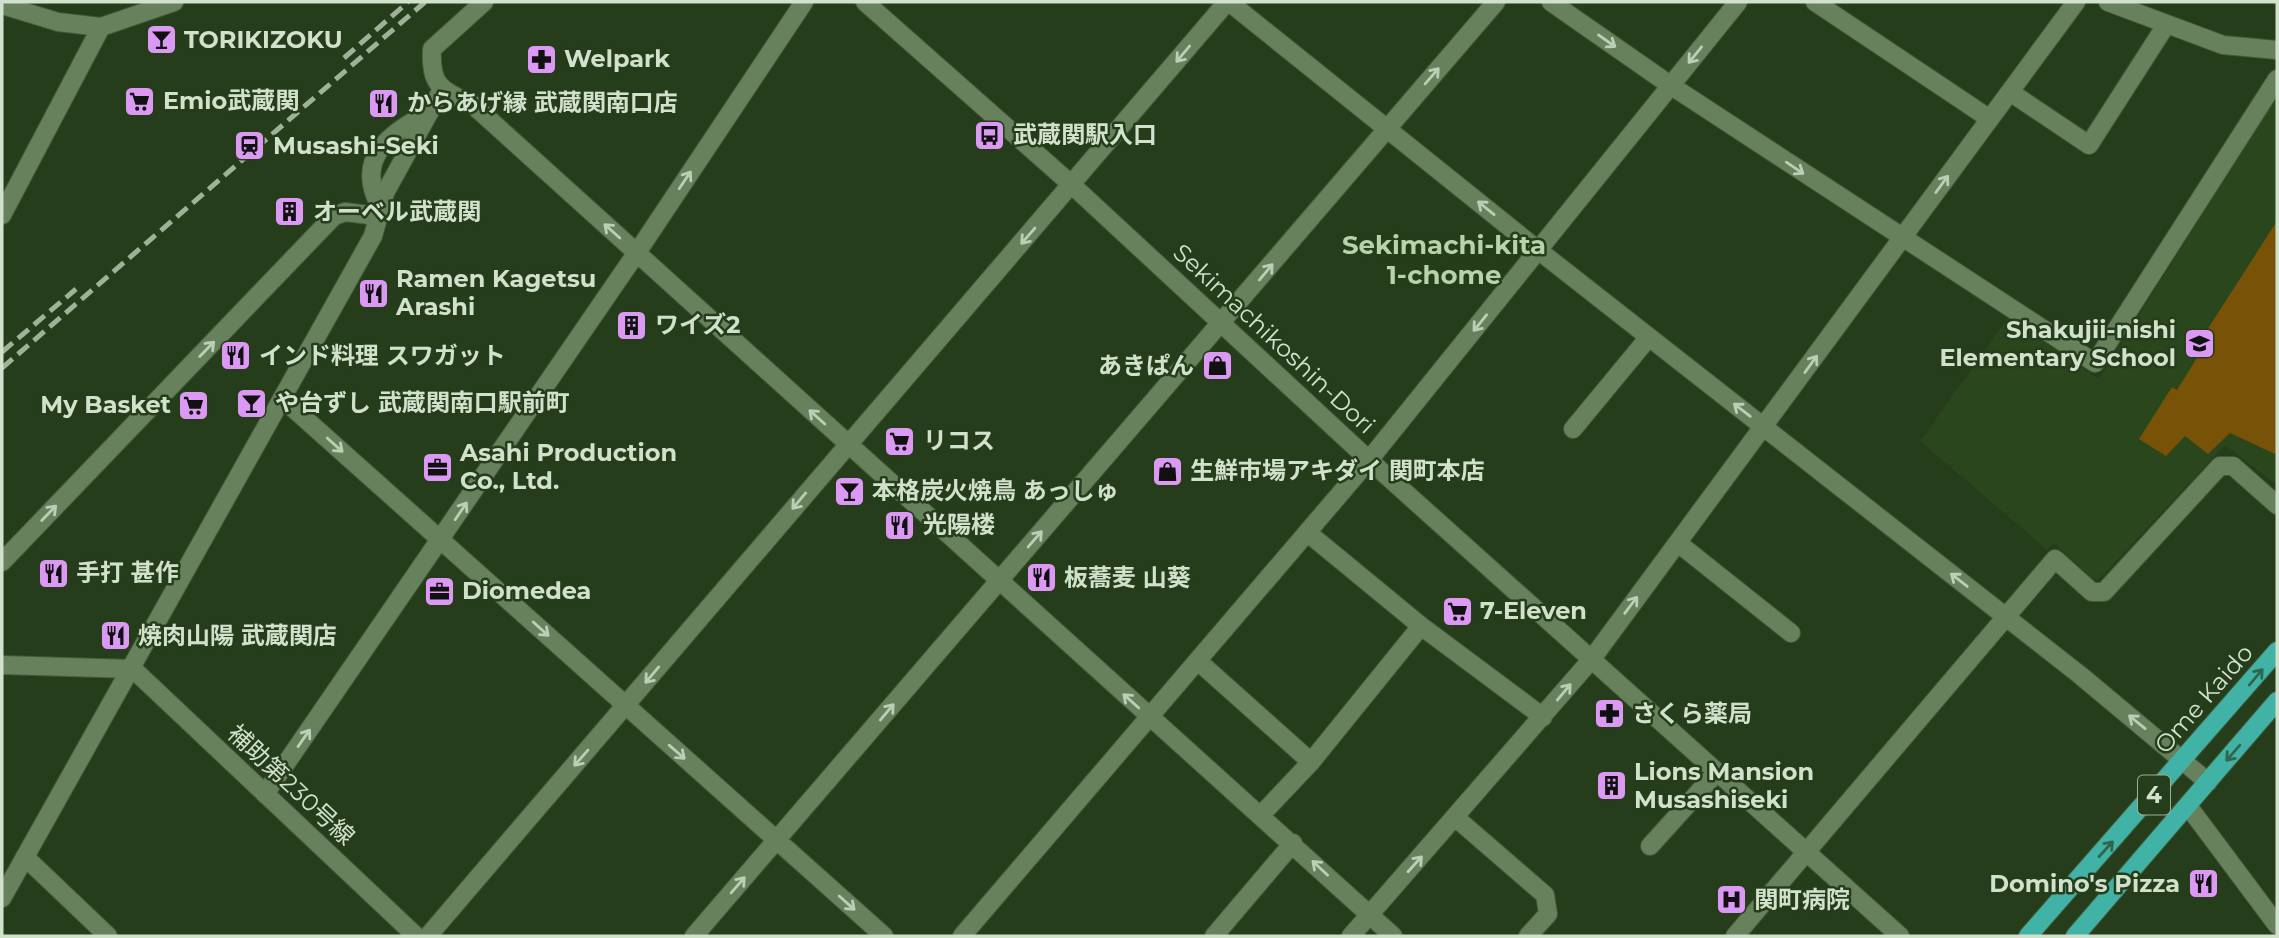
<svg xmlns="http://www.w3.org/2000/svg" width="2279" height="938" viewBox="0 0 2279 938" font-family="Montserrat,'Noto Sans JP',sans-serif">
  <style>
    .built { fill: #29461d }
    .pitch { fill: #775207 }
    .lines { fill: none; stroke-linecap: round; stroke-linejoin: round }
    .street-casing { stroke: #44593b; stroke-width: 20 }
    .secondary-casing { stroke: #44593b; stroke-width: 20 }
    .primary-casing { stroke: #44593b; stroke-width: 20 }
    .street { stroke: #67815c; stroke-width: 18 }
    .secondary { stroke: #67815c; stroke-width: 18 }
    .primary { stroke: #41b3a6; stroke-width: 18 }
    .rail { stroke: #9fb198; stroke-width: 5; stroke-dasharray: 14 7; stroke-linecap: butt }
    .oneway { stroke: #bdceb6 }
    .oneway2 { stroke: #2f664c }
    .labels { text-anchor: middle; stroke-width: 5; stroke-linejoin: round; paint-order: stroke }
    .shield { fill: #253d1b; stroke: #9eb097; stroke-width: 2 }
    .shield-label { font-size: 23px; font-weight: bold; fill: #d2e1cc }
    .poi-label { font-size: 24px; font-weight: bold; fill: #d2e1cc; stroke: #253d1b; text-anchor: start }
    .street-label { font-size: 24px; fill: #d2e1cc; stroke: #253d1b }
    .neighbourhood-label { font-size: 26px; font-weight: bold; fill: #b6d3aa; stroke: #253d1b }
  </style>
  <rect width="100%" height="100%" fill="#253d1b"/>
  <path class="built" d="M2277,95V485L2225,445L2099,579L2092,578L2054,543L2047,550L1920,441L2008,318L2099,379Z"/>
  <path class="pitch" d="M2277,221V455L2230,433L2208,454L2185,436L2166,456L2139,439L2172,387L2177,390L2205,345L2200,341Z"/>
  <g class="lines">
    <defs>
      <path id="street" d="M484,2L432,49C430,86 441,90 472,104L1393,936
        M1229,2L1538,250L2080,675L2208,782
        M1551,2L1670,85L2095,363L2277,79
        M1815,2L1990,119
        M2,5L58,22L101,27L174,2
        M2010,92L2089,145L2166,25
        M380,206C354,159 390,132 429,113
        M2,215L101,27
        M284,400L884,936
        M1573,429L1649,337
        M1308,533L1421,626L1543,717
        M1678,543L1791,633
        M2,562L334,216L345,212L377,216
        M1199,662L1311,762
        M265,794L644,242L804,2
        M2188,806L2277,925
        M1261,815L1311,762L1421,626
        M1456,818L1545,895L1548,914L1528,936
        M1650,846L1716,773
        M25,857L108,936
        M428,936L1227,2
        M694,936L1496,2
        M962,936L1369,460
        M1214,936L1293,843
        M1351,936L1591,660L2076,2
        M1735,936L2055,559L2092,592H2104L2220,466H2233L2277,505"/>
      <path id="secondary" d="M865,2L1072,185L1369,460L1900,936
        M2108,2L2223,45L2277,50
        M1369,460L1738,2
        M2,665L133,669L416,936
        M2,898L373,236L385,193L441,91"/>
      <path id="primary" d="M2028,936L2277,651
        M2075,936L2277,701"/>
    </defs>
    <use href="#street" class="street-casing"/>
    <use href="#secondary" class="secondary-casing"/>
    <use href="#primary" class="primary-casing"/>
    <use href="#street" class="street"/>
    <use href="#secondary" class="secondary"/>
    <use href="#primary" class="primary"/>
    <path class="rail" d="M344,58L408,2
      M2,352L76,289
      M2,368L425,2"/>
  </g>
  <defs><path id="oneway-shaft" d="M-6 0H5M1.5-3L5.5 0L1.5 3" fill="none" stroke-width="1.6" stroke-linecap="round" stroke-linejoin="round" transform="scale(1.75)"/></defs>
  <g class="oneway">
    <use href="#oneway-shaft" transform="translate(1607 41) rotate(35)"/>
    <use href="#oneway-shaft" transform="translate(1183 54) rotate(130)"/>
    <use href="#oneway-shaft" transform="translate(1695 55) rotate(129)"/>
    <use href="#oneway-shaft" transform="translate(1432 76) rotate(-49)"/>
    <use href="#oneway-shaft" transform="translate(1795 168) rotate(34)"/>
    <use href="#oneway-shaft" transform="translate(685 180) rotate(-56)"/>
    <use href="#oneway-shaft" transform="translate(1942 184) rotate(-54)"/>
    <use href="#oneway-shaft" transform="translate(1486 208) rotate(-141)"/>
    <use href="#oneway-shaft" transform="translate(612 231) rotate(-138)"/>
    <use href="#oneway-shaft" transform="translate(1028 236) rotate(131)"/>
    <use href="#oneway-shaft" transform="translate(1266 272) rotate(-50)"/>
    <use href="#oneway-shaft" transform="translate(1480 323) rotate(129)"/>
    <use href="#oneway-shaft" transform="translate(207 349) rotate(-46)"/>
    <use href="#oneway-shaft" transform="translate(1811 364) rotate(-54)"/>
    <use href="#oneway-shaft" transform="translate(1742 410) rotate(-142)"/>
    <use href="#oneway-shaft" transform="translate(817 417) rotate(-138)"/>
    <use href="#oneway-shaft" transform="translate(335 445) rotate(42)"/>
    <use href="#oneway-shaft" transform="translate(799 501) rotate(130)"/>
    <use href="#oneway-shaft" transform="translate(461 511) rotate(-56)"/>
    <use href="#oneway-shaft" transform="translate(49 513) rotate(-46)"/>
    <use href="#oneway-shaft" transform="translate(1035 539) rotate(-49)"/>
    <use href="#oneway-shaft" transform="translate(1959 580) rotate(-142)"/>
    <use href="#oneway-shaft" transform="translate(1631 605) rotate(-53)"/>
    <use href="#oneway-shaft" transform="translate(541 629) rotate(42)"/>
    <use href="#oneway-shaft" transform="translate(652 675) rotate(130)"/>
    <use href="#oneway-shaft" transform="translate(1564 692) rotate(-50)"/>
    <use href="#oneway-shaft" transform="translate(1131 701) rotate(-138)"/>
    <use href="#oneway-shaft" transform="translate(887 712) rotate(-50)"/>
    <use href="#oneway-shaft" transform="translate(2137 722) rotate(-141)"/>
    <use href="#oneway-shaft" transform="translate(304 738) rotate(-55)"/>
    <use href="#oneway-shaft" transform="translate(677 752) rotate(41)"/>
    <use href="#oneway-shaft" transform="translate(581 758) rotate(131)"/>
    <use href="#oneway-shaft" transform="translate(1415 864) rotate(-48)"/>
    <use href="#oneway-shaft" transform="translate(1320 868) rotate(-137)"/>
    <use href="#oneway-shaft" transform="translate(738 885) rotate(-49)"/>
    <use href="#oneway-shaft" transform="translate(847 903) rotate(42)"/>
  </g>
  <g class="oneway2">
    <use href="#oneway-shaft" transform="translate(2256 677) rotate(-50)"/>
    <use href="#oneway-shaft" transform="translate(2233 753) rotate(131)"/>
    <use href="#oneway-shaft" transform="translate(2106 849) rotate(-48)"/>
  </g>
  <defs>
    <symbol id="bar-square" viewBox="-11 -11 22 22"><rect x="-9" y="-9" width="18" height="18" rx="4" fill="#dc99f4" stroke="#253d1b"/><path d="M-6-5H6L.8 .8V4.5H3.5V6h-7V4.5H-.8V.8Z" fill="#111"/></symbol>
    <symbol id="pharmacy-square" viewBox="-11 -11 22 22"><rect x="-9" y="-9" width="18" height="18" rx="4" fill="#dc99f4" stroke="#253d1b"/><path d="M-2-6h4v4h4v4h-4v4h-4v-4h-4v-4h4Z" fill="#111"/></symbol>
    <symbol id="supermarket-square" viewBox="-11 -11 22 22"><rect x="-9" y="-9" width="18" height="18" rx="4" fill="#dc99f4" stroke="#253d1b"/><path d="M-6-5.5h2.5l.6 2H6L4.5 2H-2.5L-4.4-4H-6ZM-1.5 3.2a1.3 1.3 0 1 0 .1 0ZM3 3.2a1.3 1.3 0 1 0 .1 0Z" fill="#111"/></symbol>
    <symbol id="restaurant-square" viewBox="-11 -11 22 22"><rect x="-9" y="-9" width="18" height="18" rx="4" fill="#dc99f4" stroke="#253d1b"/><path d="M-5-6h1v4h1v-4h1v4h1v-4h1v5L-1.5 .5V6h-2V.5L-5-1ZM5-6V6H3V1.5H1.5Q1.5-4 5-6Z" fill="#111"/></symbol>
    <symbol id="bus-square" viewBox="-11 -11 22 22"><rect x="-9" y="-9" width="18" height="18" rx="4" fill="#dc99f4" stroke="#253d1b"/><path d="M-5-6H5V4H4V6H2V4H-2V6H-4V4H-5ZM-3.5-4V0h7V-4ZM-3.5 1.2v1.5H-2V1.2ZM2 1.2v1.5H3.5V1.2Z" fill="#111"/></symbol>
    <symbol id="station-square" viewBox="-11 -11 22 22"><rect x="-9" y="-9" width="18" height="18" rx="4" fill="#dc99f4" stroke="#253d1b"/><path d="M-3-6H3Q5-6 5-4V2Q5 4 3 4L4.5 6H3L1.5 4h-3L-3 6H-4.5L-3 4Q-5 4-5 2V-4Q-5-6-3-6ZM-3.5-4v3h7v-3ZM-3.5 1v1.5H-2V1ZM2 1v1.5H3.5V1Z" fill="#111"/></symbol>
    <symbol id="building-square" viewBox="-11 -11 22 22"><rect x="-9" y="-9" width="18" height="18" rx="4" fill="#dc99f4" stroke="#253d1b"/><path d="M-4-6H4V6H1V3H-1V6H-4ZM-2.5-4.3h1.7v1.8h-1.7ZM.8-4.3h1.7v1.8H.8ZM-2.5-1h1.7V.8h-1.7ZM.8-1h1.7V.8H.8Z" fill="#111"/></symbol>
    <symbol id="school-square" viewBox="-11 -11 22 22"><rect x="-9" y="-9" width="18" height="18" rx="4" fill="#dc99f4" stroke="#253d1b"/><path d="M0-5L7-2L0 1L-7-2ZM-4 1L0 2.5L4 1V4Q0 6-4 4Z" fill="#111"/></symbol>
    <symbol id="shop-square" viewBox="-11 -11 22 22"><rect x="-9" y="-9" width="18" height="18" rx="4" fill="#dc99f4" stroke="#253d1b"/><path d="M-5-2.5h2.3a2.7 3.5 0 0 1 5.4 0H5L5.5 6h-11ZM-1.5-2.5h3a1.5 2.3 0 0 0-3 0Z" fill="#111"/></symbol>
    <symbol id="office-square" viewBox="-11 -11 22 22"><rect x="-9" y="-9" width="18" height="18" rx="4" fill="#dc99f4" stroke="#253d1b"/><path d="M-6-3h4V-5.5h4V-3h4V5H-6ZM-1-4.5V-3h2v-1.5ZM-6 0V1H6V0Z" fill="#111"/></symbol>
    <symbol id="hospital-square" viewBox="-11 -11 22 22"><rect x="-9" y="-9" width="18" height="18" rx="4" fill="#dc99f4" stroke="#253d1b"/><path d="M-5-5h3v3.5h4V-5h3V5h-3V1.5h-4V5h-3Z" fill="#111"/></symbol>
  </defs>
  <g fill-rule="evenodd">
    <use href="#bar-square" x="144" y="22" width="35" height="35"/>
    <use href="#pharmacy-square" x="524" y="42" width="35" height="35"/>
    <use href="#supermarket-square" x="122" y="84" width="35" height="35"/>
    <use href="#restaurant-square" x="366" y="86" width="35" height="35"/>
    <use href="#bus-square" x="972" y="118" width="35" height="35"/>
    <use href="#station-square" x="232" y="128" width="35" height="35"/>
    <use href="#building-square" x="272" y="194" width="35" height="35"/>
    <use href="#restaurant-square" x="356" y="276" width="35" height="35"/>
    <use href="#building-square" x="614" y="308" width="35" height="35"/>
    <use href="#school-square" x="2182" y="326" width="35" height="35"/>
    <use href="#restaurant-square" x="218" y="338" width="35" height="35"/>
    <use href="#shop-square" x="1200" y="348" width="35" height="35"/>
    <use href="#bar-square" x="234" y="386" width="35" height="35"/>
    <use href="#supermarket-square" x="176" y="388" width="35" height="35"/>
    <use href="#supermarket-square" x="882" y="424" width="35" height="35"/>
    <use href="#office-square" x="420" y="450" width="35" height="35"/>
    <use href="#shop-square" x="1150" y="454" width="35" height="35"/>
    <use href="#bar-square" x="832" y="474" width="35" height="35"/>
    <use href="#restaurant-square" x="882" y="508" width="35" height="35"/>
    <use href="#restaurant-square" x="36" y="556" width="35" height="35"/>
    <use href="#restaurant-square" x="1024" y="560" width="35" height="35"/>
    <use href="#office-square" x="422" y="574" width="35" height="35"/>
    <use href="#supermarket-square" x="1440" y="594" width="35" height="35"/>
    <use href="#restaurant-square" x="98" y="618" width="35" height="35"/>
    <use href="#pharmacy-square" x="1592" y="696" width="35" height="35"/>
    <use href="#building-square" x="1594" y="768" width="35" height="35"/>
    <use href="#restaurant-square" x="2186" y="866" width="35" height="35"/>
    <use href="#hospital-square" x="1714" y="882" width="35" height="35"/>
  </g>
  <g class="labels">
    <rect class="shield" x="2138" y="775.5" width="32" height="39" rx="5"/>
    <g class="shield-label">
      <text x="2154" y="803">4</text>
    </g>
    <g class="poi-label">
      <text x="184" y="48">TORIKIZOKU</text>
      <text x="564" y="67">Welpark</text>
      <text x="163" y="109">Emio武蔵関</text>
      <text x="407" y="111">からあげ縁 武蔵関南口店</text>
      <text x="1013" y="143">武蔵関駅入口</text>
      <text x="273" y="154">Musashi-Seki</text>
      <text x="313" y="220">オーベル武蔵関</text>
      <text x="396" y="287">Ramen Kagetsu<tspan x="396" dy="28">Arashi</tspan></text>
      <text x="655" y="333">ワイズ2</text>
      <text x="2176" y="338" text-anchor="end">Shakujii-nishi<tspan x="2176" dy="28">Elementary School</tspan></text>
      <text x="259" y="364">インド料理 スワガット</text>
      <text x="1194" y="374" text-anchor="end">あきぱん</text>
      <text x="275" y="411">や台ずし 武蔵関南口駅前町</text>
      <text x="171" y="413" text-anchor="end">My Basket</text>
      <text x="923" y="449">リコス</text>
      <text x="460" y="461">Asahi Production<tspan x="460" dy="28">Co., Ltd.</tspan></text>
      <text x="1190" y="479">生鮮市場アキダイ 関町本店</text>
      <text x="872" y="499">本格炭火焼鳥 あっしゅ</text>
      <text x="923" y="533">光陽楼</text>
      <text x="76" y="581">手打 甚作</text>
      <text x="1064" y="586">板蕎麦 山葵</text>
      <text x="462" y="599">Diomedea</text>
      <text x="1480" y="619">7-Eleven</text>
      <text x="138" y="644">焼肉山陽 武蔵関店</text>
      <text x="1632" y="722">さくら薬局</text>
      <text x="1634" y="780">Lions Mansion<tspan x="1634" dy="28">Musashiseki</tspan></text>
      <text x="2180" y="892" text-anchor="end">Domino's Pizza</text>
      <text x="1754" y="908">関町病院</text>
    </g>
    <g class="street-label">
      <text transform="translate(1274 339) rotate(43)" y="8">Sekimachikoshin-Dori</text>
      <text transform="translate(2204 699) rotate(-49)" y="8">Ome Kaido</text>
      <text transform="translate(291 785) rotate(43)" y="8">補助第230号線</text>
    </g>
    <g class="neighbourhood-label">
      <text x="1444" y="254">Sekimachi-kita<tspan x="1444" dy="30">1-chome</tspan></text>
    </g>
  </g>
  <rect width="2279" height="938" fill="none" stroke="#d2e1cc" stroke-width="7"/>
</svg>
